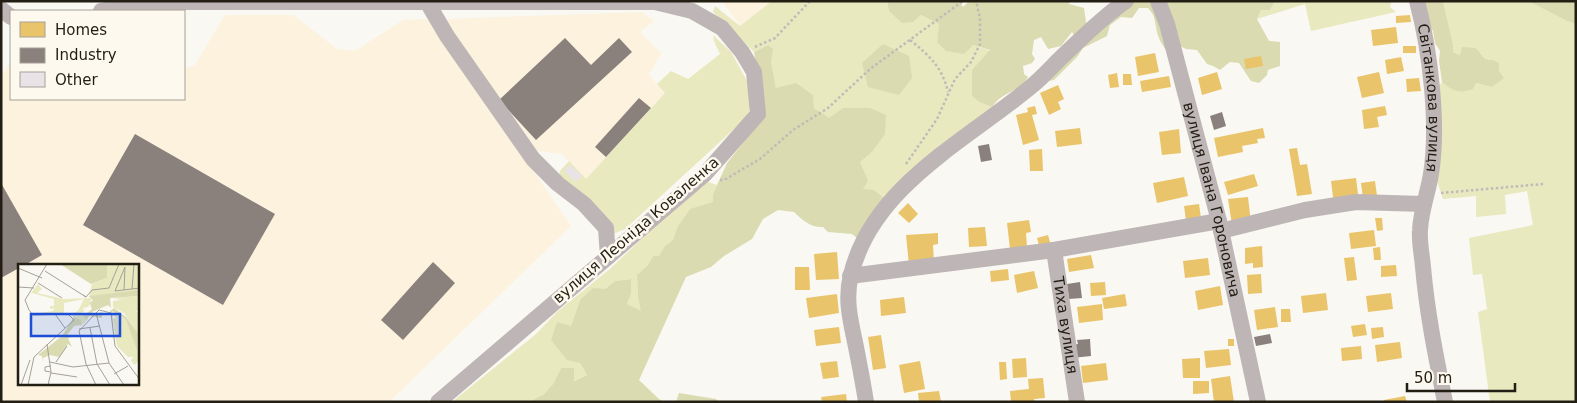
<svg xmlns="http://www.w3.org/2000/svg" width="1577" height="403" viewBox="0 0 1577 403" font-family="'DejaVu Sans',sans-serif">
  <style>
    .built { fill: #fcf2dd; fill-rule: evenodd }
    .green { fill: #e8e9bf }
    .forest { fill: #dadbb0 }
    .homes { fill: #e9c46a }
    .industry { fill: #8a817c }
    .building { fill: #e8e3e7 }
    .lines { fill: none; stroke-linecap: round; stroke-linejoin: round }
    .path { stroke: #c0bbb8; stroke-width: 2.5; stroke-dasharray: 2.5 2.5; stroke-linecap: butt }
    .street { stroke: #beb6b6; stroke-width: 16 }
    .labels { text-anchor: middle; stroke-width: 5; stroke-linejoin: round; paint-order: stroke }
    .street-label { font-size: 15px; fill: #221e14; stroke: #fdf9ee }
    .inset-road { fill: none; stroke: #a4a199; stroke-width: 1 }
    .view { fill: #1d4ed8; fill-opacity: 0.15; stroke: #1d4ed8; stroke-width: 2.5 }
    .inset-edge { fill: none; stroke: #221e14; stroke-width: 2.5 }
  </style>
  <rect width="100%" height="100%" fill="#faf8f2"/>
  <path class="built" d="M722,1H772L740,26Z
    M642,12L654,21L640,32L661,53L652,70L648,74L665,93L586,179L562,154L537,151L450,34L448,19Z
    M225,15H293L337,49L355,51L403,20L430,19L571,226L389,402H1V76L11,62V99H184V69L195,65ZM19,266H138V384H19Z"/>
  <path class="green" d="M772,1H887L889,11L913,22L921,15L939,24L937,42L973,45L991,51L972,70V96L979,102L992,107L888,207L863,189L862,170L859,162L872,152L814,108L776,88L768,45L754,52L713,12L715,6L740,26Z
    M1275,1H1392L1390,7L1396,12L1311,31L1305,4L1257,19L1261,10H1270Z
    M1443,1H1528L1567,21L1576,24V402H1490L1478,312L1487,309L1482,274L1473,275L1469,238L1533,225L1527,191L1505,195L1506,214L1476,217V196L1443,199L1437,181V89L1442,82L1452,89L1476,83L1492,87L1503,78L1493,60L1485,59L1476,48L1460,55L1453,52V44Z
    M713,35L731,52L751,88V106L746,118L625,229L613,234L558,184L560,171L569,161L586,179L665,93L657,84L671,71L688,79L720,54L714,41Z
    M706,181L717,185L713,194V202L677,228L673,240L664,247L659,256H653L648,265L637,275L638,297L642,312L627,304L631,294L630,279L615,281L605,289L580,300L571,326L580,363L587,375L573,381L561,368L553,384L544,394L529,402H452L536,334L557,312L611,268L656,225Z"/>
  <path class="forest" d="M887,1H960L963,7L969,1H1070L1069,4L1084,8L1086,22L1094,32L1128,1H1152L1168,53C1162,45 1157,36 1156,27C1154,17 1155,16 1148,8H1139L1132,18L1121,17L1110,25L1107,36L1083,48L1077,57L1054,80L1049,81L1079,43L1072,32L1061,46L1048,49L1041,37L1034,40L1032,54L1035,59L1032,63L1023,66L1024,74L1028,77C1024,86 1013,90 1005,95C999,98 996,102 992,107L979,102L972,96V70L990,50L973,45L964,54L946,51L937,42L939,24L921,15L913,22L902,23L889,11Z
    M1160,1H1275L1270,10H1261L1257,19L1269,41L1280,42V66L1268,70L1267,75L1259,83L1251,81L1239,63L1230,62L1220,70L1213,66L1207,64L1197,50L1186,49L1178,45Z
    M1421,1H1443L1453,44V52L1460,55L1462,47L1476,48L1485,59L1493,60L1499,63V71L1504,78L1492,87L1476,83L1473,89C1459,94 1453,91 1442,82L1439,61L1440,51L1435,43L1433,31L1428,23Z
    M1528,1H1576V24L1567,21Z
    M883,44L909,56L912,78L899,95L868,87L862,63Z
    M768,45L773,49L771,61L776,88L796,83L813,95L814,108L829,118L843,108H870L886,115L885,134L872,152L860,162L868,181L863,189L874,190L887,201L857,238L852,234L828,232L823,227C811,228 802,220 794,212L778,210L763,219L752,239L724,256L711,267L686,277L639,380L659,399L664,402H529L544,394L553,384L561,368H574V381L587,375L580,363L567,360L551,340L557,322L571,326L580,300L593,288L605,289L615,281L631,279V294L627,304L641,311L638,297L637,275L648,265L653,256H659L664,247L673,240L677,228L690,209L713,202V194L727,163L755,128L757,70L754,52Z
    M679,393L716,399L719,402H676Z"/>
  <path class="homes" d="M1410,15L1411,22L1396,23V16Z
    M1396,27L1398,43L1373,46L1371,30Z
    M1403,46H1416V53H1403Z
    M1155,53L1159,72L1138,76L1135,57Z
    M1261,56L1263,66L1246,69L1244,59Z
    M1401,57L1404,71L1387,74L1385,60Z
    M1217,72L1222,89L1202,95L1198,78Z
    M1379,72L1384,93L1362,98L1357,77Z
    M1117,73L1119,87L1110,88L1108,75Z
    M1123,74H1131L1132,85H1123Z
    M1169,76L1171,87L1142,92L1140,81Z
    M1419,78L1421,91L1407,92L1406,79Z
    M1058,85L1064,99L1058,102L1061,109L1049,115L1040,93Z
    M1035,106L1037,114L1032,115L1039,140L1023,145L1016,115L1028,112L1027,108Z
    M1385,106L1387,115L1377,117L1379,127L1364,129L1362,110Z
    M1080,128L1082,144L1057,147L1055,131Z
    M1263,128L1265,138L1257,139L1258,143L1242,146L1243,152L1218,157L1214,138Z
    M1179,129L1181,153L1162,155L1159,132Z
    M1297,148L1300,165L1307,164L1312,194L1297,196L1289,149Z
    M1042,149L1043,171H1030L1029,150Z
    M1254,174L1258,186L1228,195L1224,182Z
    M1184,177L1188,196L1157,203L1153,183Z
    M1356,178L1359,202L1334,205L1331,181Z
    M1375,181L1377,196L1363,198L1361,183Z
    M1248,197L1251,223L1232,225L1228,199Z
    M908,203L918,214L909,223L898,213Z
    M1199,204L1202,225L1187,227L1184,206Z
    M1375,218H1382L1383,230L1377,231Z
    M1029,220L1031,232L1026,233L1027,247L1010,249L1007,223Z
    M985,227L987,246L969,247L968,228Z
    M1374,230L1376,246L1351,249L1349,233Z
    M938,233V244L933,245L934,262L909,265L906,235Z
    M1048,235L1051,246L1040,249L1037,238Z
    M1262,246L1263,267L1253,268V263L1245,264V248Z
    M1380,247L1381,260H1374L1373,248Z
    M837,252L839,279L816,280L814,254Z
    M1091,255L1094,268L1069,272L1067,259Z
    M1354,257L1357,280L1347,281L1344,258Z
    M1208,258L1210,275L1185,278L1183,261Z
    M1396,265L1397,276L1381,277V266Z
    M795,267H809L810,290H795Z
    M1008,269L1009,280L991,282L990,271Z
    M1034,271L1038,288L1017,293L1014,275Z
    M1261,274L1262,293L1248,294L1247,275Z
    M1105,282L1106,295L1091,296L1090,283Z
    M1220,286L1223,305L1198,310L1195,291Z
    M1326,293L1328,310L1303,313L1301,296Z
    M1391,293L1393,309L1368,312L1366,296Z
    M837,294L839,313L809,318L806,298Z
    M1125,294L1127,306L1104,309L1102,298Z
    M904,297L906,313L881,316L880,300Z
    M1102,304L1103,320L1079,323L1077,307Z
    M1275,307L1278,327L1257,330L1254,310Z
    M1281,309H1290L1291,322H1281Z
    M1365,324L1367,335L1353,337L1351,326Z
    M839,327L841,343L816,346L814,330Z
    M1383,327L1384,337L1372,339L1371,328Z
    M881,335L886,368L873,370L868,337Z
    M1228,339H1234V346H1228Z
    M1400,342L1402,358L1377,362L1375,345Z
    M1361,346L1362,359L1342,361L1341,348Z
    M1229,349L1231,365L1206,368L1204,351Z
    M1026,358L1027,377L1013,378L1012,359Z
    M1200,358V378H1183L1182,359Z
    M837,361L839,377L823,379L820,363Z
    M920,361L925,389L904,393L899,365Z
    M999,362H1006L1007,379L1000,380Z
    M1106,363L1108,380L1083,383L1081,366Z
    M1230,376L1234,402H1214L1211,379Z
    M1043,378L1045,398L1034,399L1035,402H1011L1010,391L1029,389L1028,379Z
    M1193,381H1209V393L1193,394Z
    M939,391L941,402H919L918,393Z
    M846,394L847,402H822L821,397Z
    M1405,396L1407,402H1384V400Z"/>
  <path class="industry" d="M565,38L591,65L619,38L632,52L536,140L499,100Z
    M639,98L651,108L606,157L595,147Z
    M1222,112L1226,126L1214,130L1210,116Z
    M135,134L275,214L223,305L83,225Z
    M989,144L992,160L981,162L978,146Z
    M1,183L42,255L23,266H19V268L1,278Z
    M433,262L455,283L403,340L381,320Z
    M1080,282L1082,298L1069,299L1067,284Z
    M1270,334L1272,343L1256,346L1254,337Z
    M1090,339L1091,356L1072,358L1070,345L1078,344L1077,340Z"/>
  <path class="building" d="M570,165L582,176L576,182L564,171Z"/>
  <g class="lines">
    <path class="path" d="M910,40C930,56 942,67 948,92
      M755,47L775,38L810,1
      M906,164L937,119L955,79L971,62L980,44V18L976,1
      M720,180H724L760,159L793,130L828,108L870,69L963,1
      M1441,193L1543,184"/>
    <g class="street">
      <path id="s1" d="M1158,1L1167,24L1219,221L1258,402"/>
      <path id="s2" d="M1417,1C1430,50 1439,123 1431,174C1428,193 1421,210 1420,230C1419,242 1422,255 1423,267C1427,313 1436,357 1445,402"/>
      <path d="M427,2L447,36L533,159L558,184L584,204L606,228L608,257"/>
      <path d="M1,9L11,17"/>
      <path d="M101,11L153,2H655L692,11L722,28L742,52L754,72L758,114L705,174L438,402"/>
      <path d="M1221,231L1305,210L1356,202L1424,204"/>
      <path id="s3" d="M1054,250L1077,402"/>
      <path d="M850,276L1054,250L1219,221"/>
      <path d="M866,402C863,382 859,362 855,342C850,319 845,298 851,275C872,186 969,139 1033,85C1045,75 1055,63 1066,53C1085,35 1104,16 1126,1"/>
    </g>
  </g>
  <g class="labels">
    <g class="street-label">
      <text dy="5" stroke="none"><textPath href="#s2" startOffset="98">Світанкова вулиця</textPath></text>
      <text dy="5" stroke="none"><textPath href="#s1" startOffset="206">вулиця Івана Гороновича</textPath></text>
      <text transform="translate(636 230) rotate(-41)" y="5">вулиця Леоніда Коваленка</text>
      <text dy="5" stroke="none"><textPath href="#s3" startOffset="76">Тиха вулиця</textPath></text>
    </g>
  </g>
  <g transform="translate(18 264)">
    <rect width="121" height="121" fill="#faf8f2"/>
    <path d="M89,0H121V28L71,33L74,20L89,14ZM20,20L24,25L19,29L46,35L74,34L70,43L65,44L66,48L62,49L69,56L63,62L53,50L60,47L66,35L46,39V49H21L35,47L36,44L32,45V42H36V35L14,29L11,32ZM121,32V47L116,48H122L121,97L116,101L113,96L116,93H110L99,82L96,63L99,62H96L94,55L98,54L94,48L108,56L119,87L120,69L106,49L95,43V37L103,36L96,34Z" fill="#e8e9bf"/>
    <path d="M42,0H89V14L73,20ZM121,26V32L92,34L93,44L90,41L74,48L75,51L84,48V54L71,52L69,56L62,49L68,50L74,45L72,40L70,41L75,36L71,32ZM96,44L108,53L120,69L119,87L108,56L94,47L95,55L92,47ZM56,53L63,56V61L56,62L49,71L54,73L50,74L54,83L50,80L41,93L32,91L25,94V98L24,92L20,91L44,72Z" fill="#dadbb0"/>
    <path class="inset-road" d="M107,3L97,27L122,24M0,4L24,14M27,7L68,33L65,31M20,19L44,34M0,23L16,24M114,25L116,0M106,26L107,3M68,33L74,26L91,24L101,0M78,49L61,67L68,100L78,121M37,50L47,64M72,64L79,100L92,121M61,65L82,62M29,80L33,108L30,121M32,98L55,103L91,99M38,98L49,82M33,102L27,103V107L33,108M33,109L59,113M96,110L110,102M3,121L12,96M10,121L16,93L56,56L50,50L15,51L11,46L7,36L29,0M106,121L91,99L78,49L81,46L93,49L97,82L122,116"/>
    <path class="view" d="M13,50H102V72H13Z"/>
    <rect width="121" height="121" class="inset-edge"/>
  </g>
  <rect width="1577" height="403" fill="none" stroke="#221e14" stroke-width="5"/>
  <rect x="10" y="10" width="175" height="90" fill="#fdf9ee" stroke="#a5a197"/>
  <rect x="20" y="22" width="25" height="15" fill="#e9c46a" stroke="#a5a197"/>
  <text x="55" y="35" font-size="15" fill="#221e14">Homes</text>
  <rect x="20" y="48" width="25" height="15" fill="#8a817c" stroke="#a5a197"/>
  <text x="55" y="60" font-size="15" fill="#221e14">Industry</text>
  <rect x="20" y="72" width="25" height="15" fill="#e8e3e7" stroke="#a5a197"/>
  <text x="55" y="85" font-size="15" fill="#221e14">Other</text>
  <path d="M1407 383v8h108v-8" fill="none" stroke="#221e14" stroke-width="2.5"/>
  <text x="1414" y="383" font-size="15" fill="#221e14" stroke="#fdf9ee" stroke-width="4" paint-order="stroke">50 m</text>
</svg>
